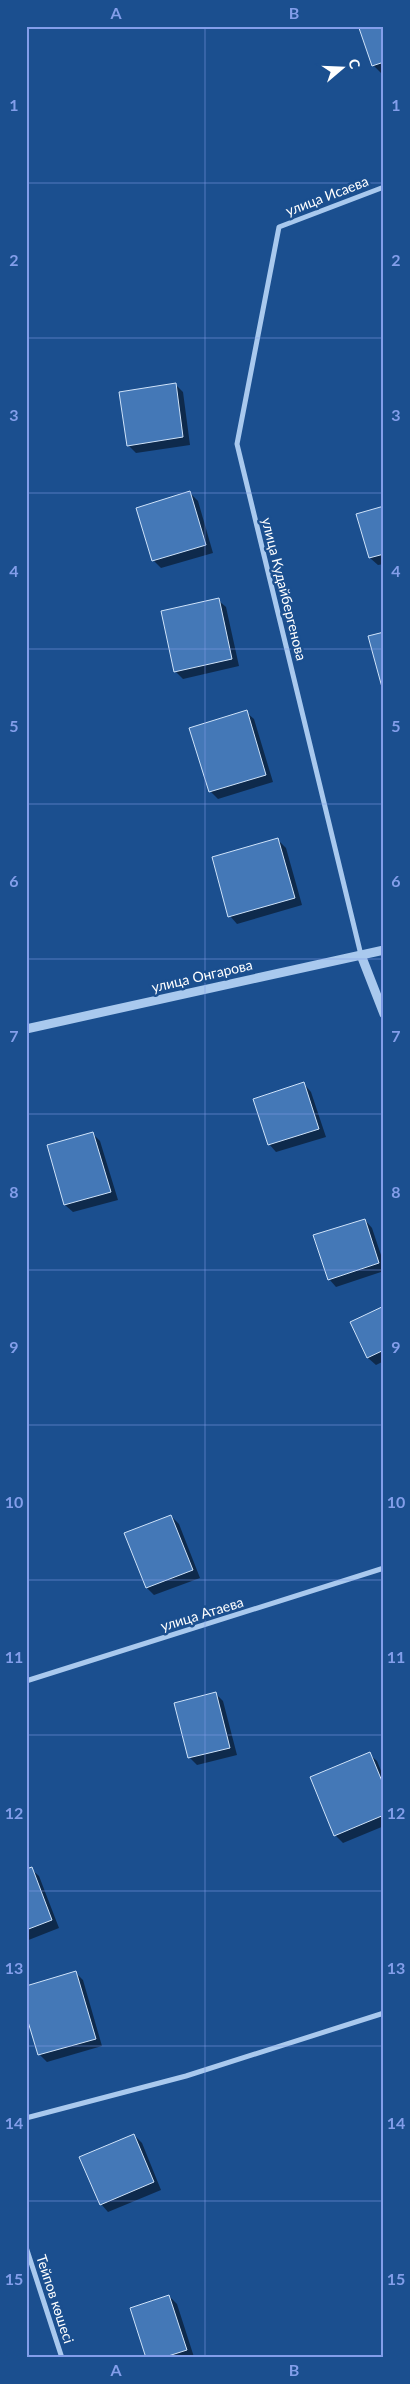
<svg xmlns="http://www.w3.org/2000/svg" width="410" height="2384" viewBox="0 0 410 2384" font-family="Lato,sans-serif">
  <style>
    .shadow { fill: #0007 }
    .building { fill: #4478b7; stroke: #cfe3fa }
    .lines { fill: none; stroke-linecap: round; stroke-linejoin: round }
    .minor { stroke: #a9c9ee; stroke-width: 5 }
    .tertiary { stroke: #a9c9ee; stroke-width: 9 }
    .grid { fill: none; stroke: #839eea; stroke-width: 1; stroke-opacity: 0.55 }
    .labels { text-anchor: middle; stroke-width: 5; stroke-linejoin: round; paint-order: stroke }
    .street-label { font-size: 14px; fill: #fff; stroke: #1b4f8f }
    .neatline { fill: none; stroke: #839eea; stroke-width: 2 }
    .grid-label { font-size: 16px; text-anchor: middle; font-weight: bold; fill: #839eea }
  </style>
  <rect width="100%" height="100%" fill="#1b4f8f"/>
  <path class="shadow" d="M384,26V72L381,73L373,65Z
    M176,385L183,392L190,445L136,453L128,445Z
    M190,493L198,501L213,553L161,568L153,560Z
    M384,507V564L378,565L370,558L358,514Z
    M218,600L226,607L239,666L183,679L175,671Z
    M246,712L254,719L273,782L218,799L210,791Z
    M278,840L286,848L302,905L237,924L230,916Z
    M304,1084L311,1092L326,1137L276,1152L269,1144Z
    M93,1134L100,1141L118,1200L73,1212L65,1205L49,1146Z
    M365,1220L372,1228L384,1264V1271L336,1287L329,1279Z
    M384,1307V1361L376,1365L368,1358L351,1323Z
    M171,1516L179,1524L200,1578L154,1595L147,1588Z
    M215,1693L223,1701L237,1755L197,1765L189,1757Z
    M369,1754L377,1761L384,1778V1826L343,1843L335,1835L311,1778Z
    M31,1869L39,1876L59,1928L26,1941V1871Z
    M76,1973L83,1980L102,2046L47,2062L40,2055L26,2010Z
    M134,2135L142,2143L161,2190L108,2212L101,2204Z
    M169,2296L177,2304L194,2357L147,2358Z"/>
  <path class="building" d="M365,26H384V62L372,66L359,28Z
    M176,383L183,437L127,446L119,392Z
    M190,491L206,545L152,561L136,508Z
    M384,506V554L369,558L356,514Z
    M219,598L232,659L174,672L161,611Z
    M384,632V691H383L368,636Z
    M247,710L266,775L209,792L189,728Z
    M278,838L295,898L228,917L212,857Z
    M304,1082L319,1129L268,1145L253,1099Z
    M93,1132L111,1192L64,1205L47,1145Z
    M365,1219L379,1263L328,1280L313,1235Z
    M384,1306V1350L367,1358L350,1322Z
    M171,1515L193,1570L146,1588L124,1533Z
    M216,1692L230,1748L188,1758L174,1703Z
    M370,1752L384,1786V1815L334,1836L310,1777Z
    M32,1867L52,1920L26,1930V1869Z
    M76,1971L96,2039L38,2055L26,2015V1986Z
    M134,2134L154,2182L100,2205L79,2157Z
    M169,2295L187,2350L162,2358H146L130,2308Z"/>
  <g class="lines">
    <path class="minor" d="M361,955L237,444L279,227L384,187
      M26,1681L384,1568
      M26,2118L186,2076L384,2013
      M26,2247L62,2358"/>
    <path class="tertiary" d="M361,955L384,1014
      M26,1029L384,950"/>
  </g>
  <path class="grid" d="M205,26V2358M26,183H384M26,338H384M26,493H384M26,649H384M26,804H384M26,959H384M26,1114H384M26,1270H384M26,1425H384M26,1580H384M26,1735H384M26,1891H384M26,2046H384M26,2201H384"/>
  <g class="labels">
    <g class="street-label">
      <text transform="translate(327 196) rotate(-21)" y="5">улица Исаева</text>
      <text transform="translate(284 589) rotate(76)" y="5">улица Кудайбергенова</text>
      <text transform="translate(202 976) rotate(-13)" y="5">улица Онгарова</text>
      <text transform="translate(202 1614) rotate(-17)" y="5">улица Атаева</text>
      <text transform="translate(55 2299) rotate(72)" y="5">Тейпов көшесі</text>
    </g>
  </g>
  <rect width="410" height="2384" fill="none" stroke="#1b4f8f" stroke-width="55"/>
  <g transform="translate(342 68) rotate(71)" stroke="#1b4f8f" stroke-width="4" paint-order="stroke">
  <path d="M0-4L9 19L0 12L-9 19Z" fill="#ffffff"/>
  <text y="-8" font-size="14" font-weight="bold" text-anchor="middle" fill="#ffffff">С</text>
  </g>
  <rect x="28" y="28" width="354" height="2328" class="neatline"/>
  <g class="grid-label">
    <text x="116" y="19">A</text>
    <text x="294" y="19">B</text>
    <text x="14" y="111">1</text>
    <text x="396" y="111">1</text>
    <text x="14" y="266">2</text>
    <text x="396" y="266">2</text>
    <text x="14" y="421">3</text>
    <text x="396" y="421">3</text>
    <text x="14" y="577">4</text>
    <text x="396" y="577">4</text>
    <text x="14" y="732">5</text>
    <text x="396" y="732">5</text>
    <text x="14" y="887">6</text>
    <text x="396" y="887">6</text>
    <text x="14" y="1042">7</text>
    <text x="396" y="1042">7</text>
    <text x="14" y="1198">8</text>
    <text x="396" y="1198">8</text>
    <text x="14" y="1353">9</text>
    <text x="396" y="1353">9</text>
    <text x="14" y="1508">10</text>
    <text x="396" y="1508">10</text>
    <text x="14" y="1663">11</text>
    <text x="396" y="1663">11</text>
    <text x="14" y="1819">12</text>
    <text x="396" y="1819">12</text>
    <text x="14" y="1974">13</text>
    <text x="396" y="1974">13</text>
    <text x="14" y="2129">14</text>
    <text x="396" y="2129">14</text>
    <text x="14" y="2285">15</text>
    <text x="396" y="2285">15</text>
    <text x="116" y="2376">A</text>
    <text x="294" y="2376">B</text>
  </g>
</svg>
